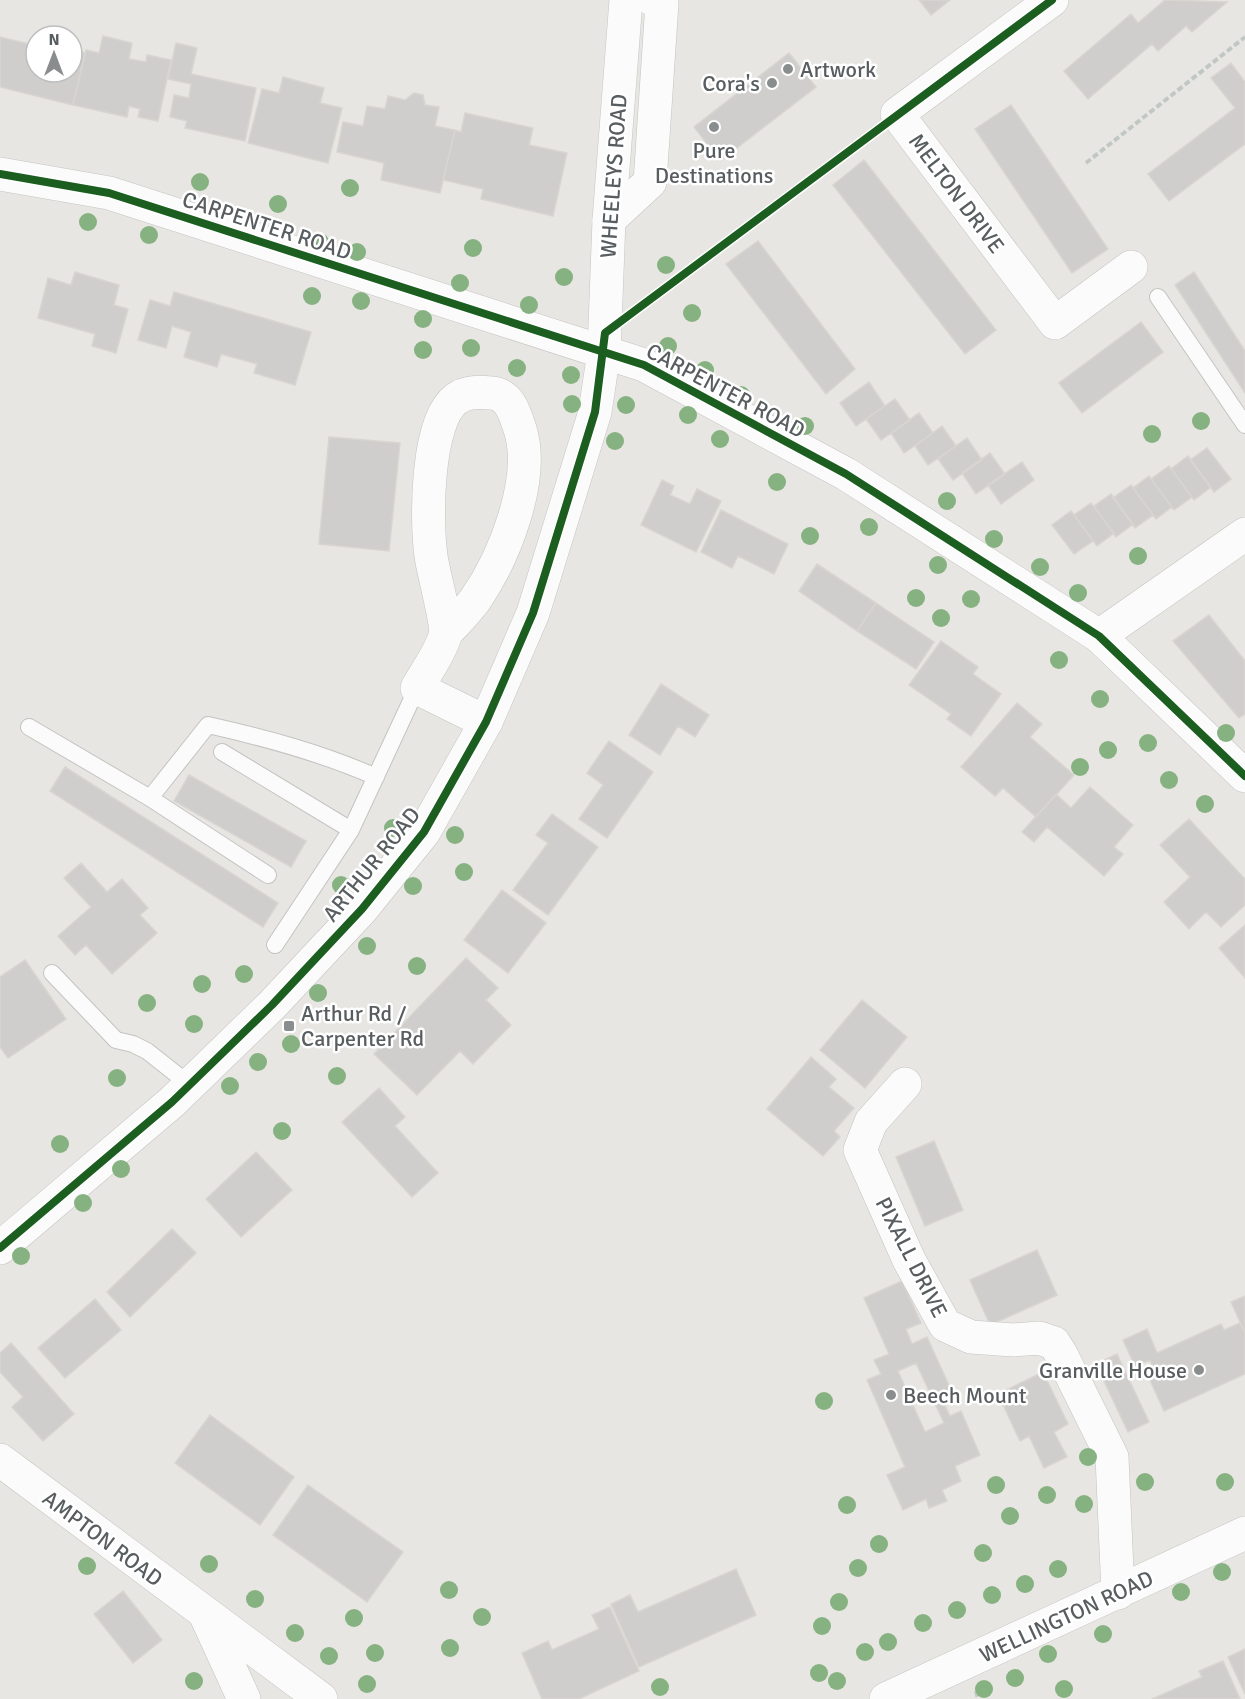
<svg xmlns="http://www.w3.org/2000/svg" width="1245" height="1699" viewBox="0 0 1245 1699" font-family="Signika,sans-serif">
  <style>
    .building { fill: #d0cecc; stroke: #d8d5d1; stroke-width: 1.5; fill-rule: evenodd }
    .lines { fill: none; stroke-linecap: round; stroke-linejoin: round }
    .lane-casing { stroke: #c3c3c2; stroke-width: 18 }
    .street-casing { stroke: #c3c3c2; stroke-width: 34 }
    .secondary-casing { stroke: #c5c5c5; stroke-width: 34 }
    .path { stroke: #c1c8c4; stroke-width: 4; stroke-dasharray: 6 3; stroke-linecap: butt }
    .lane { stroke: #fcfbfb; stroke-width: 16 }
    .street { stroke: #fcfbfb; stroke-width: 33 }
    .secondary { stroke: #fcfbfb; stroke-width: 33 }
    .cycleway-casing { stroke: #fff; stroke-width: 11 }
    .cycleway { stroke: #1b5e20; stroke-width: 8 }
    .tree { fill: #86b181 }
    .poi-dot { fill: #8a8d8e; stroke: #fff; stroke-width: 2 }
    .labels { text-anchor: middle; stroke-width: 5; stroke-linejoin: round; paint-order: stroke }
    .poi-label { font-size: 22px; fill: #585d60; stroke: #fff; text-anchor: start }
    .street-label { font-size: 22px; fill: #585d60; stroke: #fff }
  </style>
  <rect width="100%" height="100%" fill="#e8e6e2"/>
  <path class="building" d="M919,0H950L931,15Z
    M1165,0L1227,2L1192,32L1186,26L1158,51L1152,44L1088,99L1064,71L1131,14L1138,23Z
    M103,36L132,43L129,59L146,62L147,55L171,60L158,121L138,117L140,109L129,106L127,117L73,105L86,50L99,53Z
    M0,37L33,45L36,41V72H72V50L85,53L73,105L0,87Z
    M176,43L197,48L191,74L256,88L245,141L185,128L187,121L170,117L174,95L189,98L191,84L168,79Z
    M789,53L816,87L720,161L694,127Z
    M1231,63L1245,82V144L1169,201L1148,174L1235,108L1211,78Z
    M283,77L324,88L320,103L342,108L328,163L248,143L262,89L279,93Z
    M414,93L423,95L425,105L439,107L435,126L455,130L440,193L381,180L384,163L337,152L343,122L363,126L367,106L385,109L388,96L405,100Z
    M1011,105L1108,249L1072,273L975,129Z
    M465,113L533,128L529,145L567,153L553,216L481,199L483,189L443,180L455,130L461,132Z
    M864,160L996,330L965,354L833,185Z
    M758,241L855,369L826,394L726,264Z
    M75,272L119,285L114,305L128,309L116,353L92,346L95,334L38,318L48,278L71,285Z
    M1194,272L1245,351V393L1175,285Z
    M174,292L311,332L295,385L254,373L257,364L221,354L217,367L184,357L191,332L172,326L166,348L138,340L150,300L170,306Z
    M1141,322L1163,352L1082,413L1059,383Z
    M869,382L885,406L856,426L840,403Z
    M895,399L910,420L881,440L866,419Z
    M919,413L933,433L904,453L891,433Z
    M942,426L956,446L928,465L915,446Z
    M329,437L400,443L389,551L319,544Z
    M967,438L982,460L953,480L938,459Z
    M1207,448L1231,479L1214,492L1190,460Z
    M990,453L1005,474L976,494L962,473Z
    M1188,456L1211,487L1194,500L1171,469Z
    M1022,462L1034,480L1001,504L988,485Z
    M1169,466L1192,497L1174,510L1151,479Z
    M1149,476L1172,507L1156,519L1133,488Z
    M662,480L674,486L670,495L690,504L697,489L721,501L696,552L641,525Z
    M1131,485L1153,515L1135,528L1113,498Z
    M1111,494L1133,524L1116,537L1094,506Z
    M1091,503L1114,533L1097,546L1074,515Z
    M721,510L788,544L774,574L738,556L732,568L701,552Z
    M1071,511L1093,541L1074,554L1052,525Z
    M817,564L876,603L857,631L799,591Z
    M876,603L934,642L916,669L857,631Z
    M1209,615L1245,661V714L1239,718L1173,641Z
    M941,641L978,667L973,674L1001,694L971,736L947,719L951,714L909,685Z
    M661,684L709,715L695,737L678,726L660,755L629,735Z
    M1017,703L1042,724L1030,737L1074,775L1036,817L1003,788L995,796L961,767Z
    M609,741L653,772L607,838L579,819L603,785L587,773Z
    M65,767L278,903L263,927L50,791Z
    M189,775L306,841L291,867L174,801Z
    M1090,787L1133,825L1114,847L1123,854L1104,876L1047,827L1034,842L1022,832L1056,794L1071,808Z
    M552,814L598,847L548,915L513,890L548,843L536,835Z
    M1189,819L1245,879V905L1221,927L1206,912L1189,929L1164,902L1190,877L1160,845Z
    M81,863L107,892L122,879L148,908L140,915L157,933L112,974L86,945L75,955L58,936L91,907L64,878Z
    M502,890L546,923L508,973L464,940Z
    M1245,925V978L1219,948Z
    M466,958L498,988L486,1000L511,1025L473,1064L460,1051L417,1095L374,1054Z
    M25,960L66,1019L8,1058L0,1047V977Z
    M862,1000L907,1037L865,1088L820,1050Z
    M811,1057L836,1079L829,1087L854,1108L834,1131L840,1137L823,1156L767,1109Z
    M379,1088L405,1117L395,1126L438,1173L412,1197L342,1122Z
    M934,1141L963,1210L925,1226L896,1157Z
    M256,1152L292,1190L241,1237L206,1199Z
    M172,1229L196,1253L130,1317L107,1292Z
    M1037,1250L1057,1295L990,1325L970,1280Z
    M902,1281L921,1323L906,1329L912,1344L927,1337L952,1392L941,1397L950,1416L961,1411L980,1455L955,1466L961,1481L942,1490L947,1501L929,1508L926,1499L903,1510L887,1475L905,1467L867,1380L881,1374L874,1360L889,1354L864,1298ZM916,1363L944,1423L925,1432L898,1371Z
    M1245,1296V1333L1231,1302Z
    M95,1299L121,1330L65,1378L38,1348Z
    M1240,1323L1245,1333V1374L1164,1411L1148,1376L1155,1373L1150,1360L1135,1366L1123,1340L1147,1329L1157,1353L1221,1324L1224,1330Z
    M11,1343L74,1414L43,1441L12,1407L23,1397L0,1372V1353Z
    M1117,1354L1149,1422L1128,1432L1096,1364Z
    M1043,1372L1068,1424L1054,1432L1067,1457L1044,1468L1029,1436L1020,1441L998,1394Z
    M210,1415L294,1477L260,1525L175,1463Z
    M308,1485L403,1552L367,1602L273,1535Z
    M736,1569L756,1615L639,1667L611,1604L630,1595L638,1612Z
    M123,1591L162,1640L133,1663L94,1614Z
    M610,1607L639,1671L579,1699H542L522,1653L548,1641L552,1650L599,1629L592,1615Z
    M1245,1649V1694L1228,1657Z
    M1223,1661L1240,1699H1152L1202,1677L1199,1671Z"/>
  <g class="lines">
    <defs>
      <path id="lane" d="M1158,297L1245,425
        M29,727L150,798L208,725C266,738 322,753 376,777
        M222,752L351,830
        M150,798L268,875
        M275,945L351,830L417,688
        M52,973L116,1040L133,1044L147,1051L190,1085"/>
      <path id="street" d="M1052,0L897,114L1055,323L1131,267
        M0,174L109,193L644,365L846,474L1099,636L1245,776
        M609,220L650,182L662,3L653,0
        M445,634C455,623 466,612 475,600C504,558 536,479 520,429C515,414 510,394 491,393C480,392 466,391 456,399C426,421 426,521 431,556C433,572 448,624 445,636C440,653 426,672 417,688L486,722
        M1099,636L1245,534
        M905,1084L871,1122L860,1150L909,1260L945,1325L971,1337L1013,1340L1039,1338L1054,1343L1061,1354L1112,1457L1118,1593
        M0,1460L321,1699
        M206,1616L244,1699"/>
      <path id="secondary" d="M0,1248L172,1102L272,1005L362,909L424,832L486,722L533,613L595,412L604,352L609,220L626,0
        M886,1699L1245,1533"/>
    </defs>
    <use href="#lane" class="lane-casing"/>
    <use href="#street" class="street-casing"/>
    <use href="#secondary" class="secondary-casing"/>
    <path class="path" d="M1086,163L1245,37
      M976,1691L978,1699"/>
    <use href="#lane" class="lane"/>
    <use href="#street" class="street"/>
    <use href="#secondary" class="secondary"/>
    <defs>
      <path id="cycleway" d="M0,174L109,193L644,365L846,474L1099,636L1245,776
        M0,1248L172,1102L272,1005L362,909L424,832L486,722L533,613L595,412L605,333L1052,0"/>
    </defs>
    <use href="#cycleway" class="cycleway-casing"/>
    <use href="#cycleway" class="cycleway"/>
  </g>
  <g class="tree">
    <circle cx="200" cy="182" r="9"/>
    <circle cx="350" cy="188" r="9"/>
    <circle cx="278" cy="204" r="9"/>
    <circle cx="88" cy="222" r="9"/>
    <circle cx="149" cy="235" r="9"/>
    <circle cx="320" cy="242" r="9"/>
    <circle cx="473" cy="248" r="9"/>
    <circle cx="357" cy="252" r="9"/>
    <circle cx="666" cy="265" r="9"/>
    <circle cx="564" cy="277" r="9"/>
    <circle cx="460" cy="283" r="9"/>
    <circle cx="312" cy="296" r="9"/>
    <circle cx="361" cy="301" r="9"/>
    <circle cx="529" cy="305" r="9"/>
    <circle cx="692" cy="313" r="9"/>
    <circle cx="423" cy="319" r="9"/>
    <circle cx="668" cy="346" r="9"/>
    <circle cx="471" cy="348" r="9"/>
    <circle cx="423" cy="350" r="9"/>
    <circle cx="517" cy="368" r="9"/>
    <circle cx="705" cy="370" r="9"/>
    <circle cx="571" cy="375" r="9"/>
    <circle cx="741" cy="395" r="9"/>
    <circle cx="572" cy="404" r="9"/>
    <circle cx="626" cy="405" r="9"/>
    <circle cx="688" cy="415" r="9"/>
    <circle cx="1201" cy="421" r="9"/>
    <circle cx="805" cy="426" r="9"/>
    <circle cx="1152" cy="434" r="9"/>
    <circle cx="720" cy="439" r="9"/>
    <circle cx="615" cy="441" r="9"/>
    <circle cx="777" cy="482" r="9"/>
    <circle cx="947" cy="501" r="9"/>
    <circle cx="869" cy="527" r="9"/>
    <circle cx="810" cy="536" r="9"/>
    <circle cx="994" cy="539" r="9"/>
    <circle cx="1138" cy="556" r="9"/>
    <circle cx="938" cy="565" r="9"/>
    <circle cx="1040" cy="567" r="9"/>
    <circle cx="1078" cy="593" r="9"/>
    <circle cx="916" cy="598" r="9"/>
    <circle cx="971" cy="599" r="9"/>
    <circle cx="941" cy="618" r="9"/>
    <circle cx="1059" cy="660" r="9"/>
    <circle cx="1100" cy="699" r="9"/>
    <circle cx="1226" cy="733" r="9"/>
    <circle cx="1148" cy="743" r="9"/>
    <circle cx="1108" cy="750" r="9"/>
    <circle cx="1080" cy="767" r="9"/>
    <circle cx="1169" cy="780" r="9"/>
    <circle cx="1205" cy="804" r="9"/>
    <circle cx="393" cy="828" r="9"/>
    <circle cx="455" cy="835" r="9"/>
    <circle cx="464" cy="872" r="9"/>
    <circle cx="341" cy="885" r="9"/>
    <circle cx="413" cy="886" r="9"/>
    <circle cx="367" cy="946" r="9"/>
    <circle cx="417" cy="966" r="9"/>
    <circle cx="244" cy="974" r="9"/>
    <circle cx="202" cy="984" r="9"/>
    <circle cx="318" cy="993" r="9"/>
    <circle cx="147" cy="1003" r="9"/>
    <circle cx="194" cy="1024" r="9"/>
    <circle cx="291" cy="1044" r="9"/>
    <circle cx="258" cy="1062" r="9"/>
    <circle cx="337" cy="1076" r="9"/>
    <circle cx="117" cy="1078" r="9"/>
    <circle cx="230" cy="1086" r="9"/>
    <circle cx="282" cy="1131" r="9"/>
    <circle cx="60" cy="1144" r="9"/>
    <circle cx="121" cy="1169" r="9"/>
    <circle cx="83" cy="1203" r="9"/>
    <circle cx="21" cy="1256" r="9"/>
    <circle cx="824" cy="1401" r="9"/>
    <circle cx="1088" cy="1457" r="9"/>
    <circle cx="1145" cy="1482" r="9"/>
    <circle cx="1225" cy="1482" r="9"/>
    <circle cx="996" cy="1485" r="9"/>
    <circle cx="1047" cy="1495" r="9"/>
    <circle cx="1084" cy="1504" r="9"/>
    <circle cx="847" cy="1505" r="9"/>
    <circle cx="1010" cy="1516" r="9"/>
    <circle cx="879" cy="1544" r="9"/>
    <circle cx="983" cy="1553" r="9"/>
    <circle cx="209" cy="1564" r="9"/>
    <circle cx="87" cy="1566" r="9"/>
    <circle cx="858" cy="1568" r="9"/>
    <circle cx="1058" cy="1569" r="9"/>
    <circle cx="1222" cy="1572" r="9"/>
    <circle cx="1025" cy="1584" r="9"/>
    <circle cx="449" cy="1590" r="9"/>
    <circle cx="1181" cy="1592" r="9"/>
    <circle cx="992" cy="1595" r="9"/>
    <circle cx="255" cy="1599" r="9"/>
    <circle cx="839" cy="1602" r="9"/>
    <circle cx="957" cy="1610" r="9"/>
    <circle cx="482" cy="1617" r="9"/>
    <circle cx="354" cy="1618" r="9"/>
    <circle cx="923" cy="1623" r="9"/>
    <circle cx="822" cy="1626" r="9"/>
    <circle cx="295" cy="1633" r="9"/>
    <circle cx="1103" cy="1634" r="9"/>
    <circle cx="888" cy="1642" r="9"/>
    <circle cx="450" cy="1648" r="9"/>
    <circle cx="865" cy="1652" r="9"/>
    <circle cx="375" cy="1653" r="9"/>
    <circle cx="1048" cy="1654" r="9"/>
    <circle cx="329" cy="1656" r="9"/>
    <circle cx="819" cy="1673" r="9"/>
    <circle cx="1015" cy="1678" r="9"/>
    <circle cx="194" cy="1681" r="9"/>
    <circle cx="837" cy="1681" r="9"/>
    <circle cx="367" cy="1684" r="9"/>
    <circle cx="660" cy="1687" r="9"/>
    <circle cx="984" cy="1689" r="9"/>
    <circle cx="1064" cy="1689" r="9"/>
  </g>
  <g class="poi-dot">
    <circle cx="788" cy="69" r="6"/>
    <circle cx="772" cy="83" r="6"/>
    <circle cx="714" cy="127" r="6"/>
    <rect x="283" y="1020" width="12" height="12" rx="3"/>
    <circle cx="1199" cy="1370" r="6"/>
    <circle cx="891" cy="1395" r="6"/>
  </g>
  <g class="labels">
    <g class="poi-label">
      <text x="800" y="77">Artwork</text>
      <text x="760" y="91" text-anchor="end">Cora's</text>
      <text x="714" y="158" text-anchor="middle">Pure<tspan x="714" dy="25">Destinations</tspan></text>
      <text x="301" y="1021">Arthur Rd /<tspan x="301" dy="25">Carpenter Rd</tspan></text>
      <text x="1187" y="1378" text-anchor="end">Granville House</text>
      <text x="903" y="1403">Beech Mount</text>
    </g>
    <g class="street-label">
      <text transform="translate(613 176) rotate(-86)" y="8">WHEELEYS ROAD</text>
      <text transform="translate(957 193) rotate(53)" y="8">MELTON DRIVE</text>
      <text transform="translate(267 225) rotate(18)" y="8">CARPENTER ROAD</text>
      <text transform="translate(726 390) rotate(28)" y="8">CARPENTER ROAD</text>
      <text transform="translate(371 864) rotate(-51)" y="8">ARTHUR ROAD</text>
      <text transform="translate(912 1257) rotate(63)" y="8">PIXALL DRIVE</text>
      <text transform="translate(103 1538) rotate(37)" y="8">AMPTON ROAD</text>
      <text transform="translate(1066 1616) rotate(-25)" y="8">WELLINGTON ROAD</text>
    </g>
  </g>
  <g transform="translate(54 54)"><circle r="28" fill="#ffffff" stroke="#bcbebf" stroke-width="1.5"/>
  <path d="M0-4.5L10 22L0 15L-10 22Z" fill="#8a8d8e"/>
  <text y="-9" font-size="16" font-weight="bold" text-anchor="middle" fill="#585d60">N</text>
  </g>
</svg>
